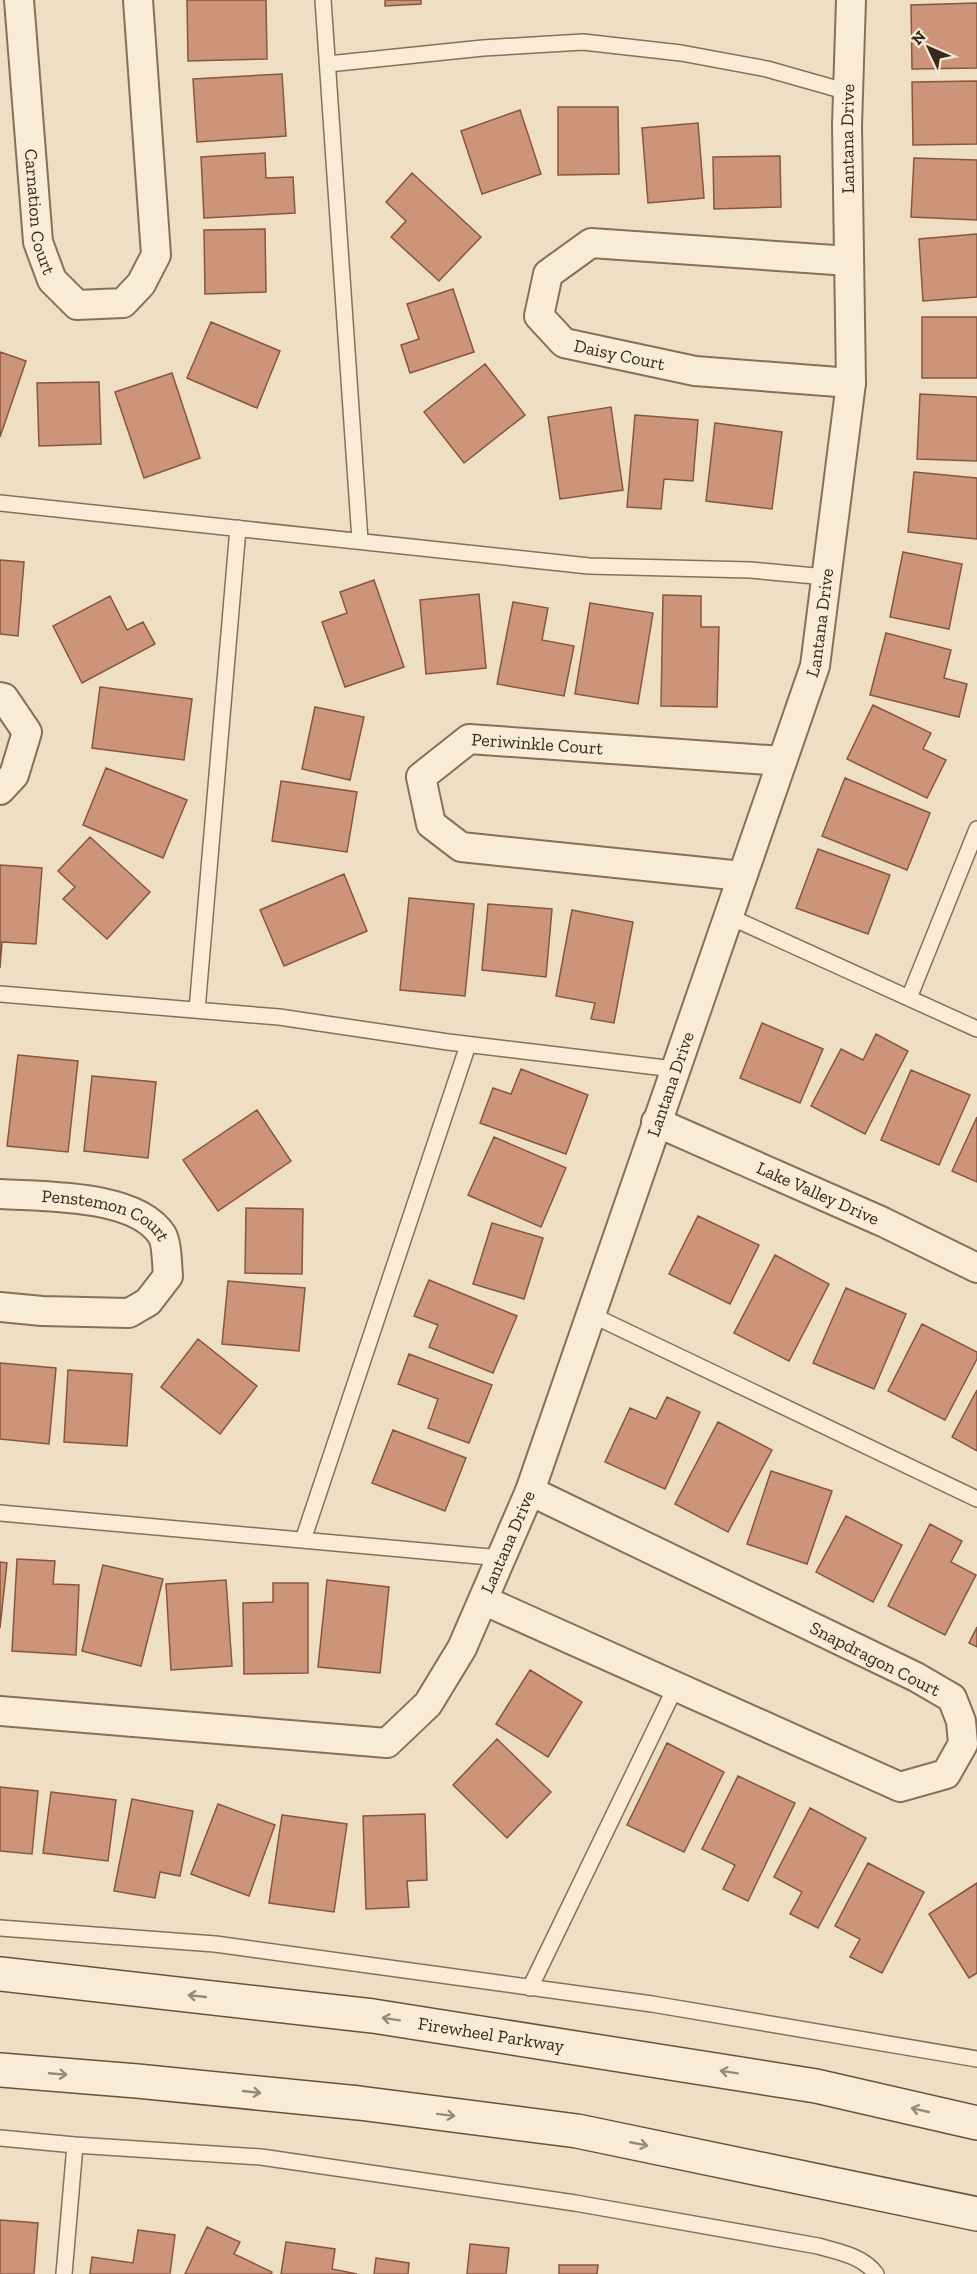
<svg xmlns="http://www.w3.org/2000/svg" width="977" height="2274" viewBox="0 0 977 2274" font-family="'Zilla Slab',serif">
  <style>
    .building { fill: #cc9579; stroke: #88563f; stroke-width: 1.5 }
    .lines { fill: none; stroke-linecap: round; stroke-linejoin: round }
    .service-casing { stroke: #886f5a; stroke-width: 18 }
    .minor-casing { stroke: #886f5a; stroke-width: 32 }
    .secondary-casing { stroke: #6a503d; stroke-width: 36 }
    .service { stroke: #f9ecd6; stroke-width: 15 }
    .minor { stroke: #f9ecd6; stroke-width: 28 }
    .secondary { stroke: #f9ecd6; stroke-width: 33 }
    .oneway { stroke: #988a7a }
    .labels { text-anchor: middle; stroke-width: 4.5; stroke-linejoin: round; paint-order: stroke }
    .street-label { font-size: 18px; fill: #38281e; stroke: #f6e9d3 }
  </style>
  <rect width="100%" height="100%" fill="#eedec3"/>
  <path class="building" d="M187,0H266L267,59L188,61Z
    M385,0H421V4L385,6Z
    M977,3V68L912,69L911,5Z
    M282,74L286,136L197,142L193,79Z
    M977,81V144L913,145L912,82Z
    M558,107H618L619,174L558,175Z
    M520,110L541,174L482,194L461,131Z
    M698,123L704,198L648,203L642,128Z
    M265,153L266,178L293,177L295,213L204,218L201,157Z
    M780,156L781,207L714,209L713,157Z
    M914,158L977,160V220L911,217Z
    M412,173L481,237L439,281L391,237L406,221L386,202Z
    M265,229L266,292L205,294L204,230Z
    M977,234V297L923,301L919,239Z
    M453,289L474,352L410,373L401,345L419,339L407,304Z
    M922,317H977V378H922Z
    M211,322L280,351L257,408L187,378Z
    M0,352L26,361L0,437Z
    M485,364L525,415L464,463L424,412Z
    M172,373L200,458L144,478L115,392Z
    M99,382L101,444L39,446L37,383Z
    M920,394L977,397V461L917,459Z
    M611,407L623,490L560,499L548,417Z
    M635,415L698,420L693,481L664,479L661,509L627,507Z
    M715,423L782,432L772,509L706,501Z
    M914,472L977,478V539L908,532Z
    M903,552L962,564L949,629L890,617Z
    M0,560L24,562L18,636L0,634Z
    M374,580L404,667L345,687L322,622L347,613L340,592Z
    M479,594L486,668L426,674L420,600Z
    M663,595L701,596V627H719L717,707L661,706Z
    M110,596L127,630L143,622L155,644L82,683L53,626Z
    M513,602L548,608L542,640L574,646L564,696L497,684Z
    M590,603L653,613L638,704L575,694Z
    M886,633L951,650L944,678L967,684L959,717L870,695Z
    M100,687L192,699L184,760L92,748Z
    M873,705L931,733L923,749L946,760L927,798L847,759Z
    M315,707L364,717L350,780L302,769Z
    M106,768L187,800L163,858L83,825Z
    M845,778L930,813L907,870L822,836Z
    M281,781L357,792L347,852L272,841Z
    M90,837L150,892L107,939L63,899L75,887L58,871Z
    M818,849L890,875L868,934L796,908Z
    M0,865L42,868L36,944L2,942L0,968Z
    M344,874L367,931L284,966L260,910Z
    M409,898L474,904L465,996L400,990Z
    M488,904L552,909L546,977L482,970Z
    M572,910L633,922L614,1023L591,1019L595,1003L556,996Z
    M762,1023L823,1049L800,1103L740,1078Z
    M876,1034L908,1051L865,1134L811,1106L841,1049L863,1060Z
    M18,1055L78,1061L68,1152L7,1146Z
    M521,1069L588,1095L566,1154L480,1123L493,1088L511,1094Z
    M911,1070L970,1095L939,1165L881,1140Z
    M92,1076L156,1082L148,1158L84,1151Z
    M257,1110L291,1161L218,1211L183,1160Z
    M977,1117V1182L952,1171Z
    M494,1137L566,1168L541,1227L468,1195Z
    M246,1208L303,1209L302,1274L245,1273Z
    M698,1216L759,1245L730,1304L669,1274Z
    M492,1223L543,1238L524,1299L473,1284Z
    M775,1255L829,1284L789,1361L734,1333Z
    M429,1280L517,1316L493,1373L429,1347L438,1325L414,1316Z
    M228,1281L305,1288L299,1351L222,1344Z
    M846,1288L906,1314L874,1389L813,1363Z
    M922,1324L977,1352V1359L945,1420L888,1391Z
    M198,1339L257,1386L220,1434L161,1387Z
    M409,1354L492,1385L469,1443L428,1428L438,1399L398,1384Z
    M0,1363L56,1368L49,1444L0,1439Z
    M68,1370L132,1374L127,1446L64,1442Z
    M977,1390V1451L952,1437Z
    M667,1397L700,1412L665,1489L605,1462L630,1408L656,1419Z
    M718,1422L772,1450L728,1532L675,1504Z
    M393,1430L466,1458L445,1511L372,1483Z
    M771,1471L832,1491L807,1564L747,1544Z
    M846,1516L902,1545L873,1602L816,1572Z
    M930,1524L962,1541L951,1562L976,1575L945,1635L888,1606Z
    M17,1559L55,1561L53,1584L79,1585L76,1655L12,1651Z
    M0,1562L7,1563L0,1628Z
    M103,1565L163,1579L141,1666L82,1651Z
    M226,1580L232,1666L171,1670L166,1584Z
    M327,1580L389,1587L380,1673L318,1667Z
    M273,1583H308V1673L244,1674L243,1603L273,1602Z
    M977,1627V1647L969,1643Z
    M530,1670L582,1702L548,1757L496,1724Z
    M497,1739L551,1792L507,1838L453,1785Z
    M667,1743L724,1772L684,1852L627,1825Z
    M738,1776L795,1803L748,1901L723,1889L735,1865L702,1849Z
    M0,1787L38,1791L32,1854L0,1851Z
    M51,1792L116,1800L108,1861L43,1853Z
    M132,1799L193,1811L180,1876L160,1872L155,1898L114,1891Z
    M218,1804L275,1825L249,1896L191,1874Z
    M810,1808L866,1838L818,1928L790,1914L802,1892L774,1877Z
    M425,1814L427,1880L407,1881L409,1907L366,1909L363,1816Z
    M282,1815L347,1824L334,1912L269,1903Z
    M868,1863L924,1892L882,1973L850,1957L860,1939L835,1926Z
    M977,1883V1973L969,1978L929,1914Z
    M0,2220L38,2223L34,2274H0Z
    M207,2227L240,2242L234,2254L272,2272L271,2274H185Z
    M138,2230L175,2235L170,2274H90L92,2257L133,2263Z
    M286,2242L335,2249L332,2269L357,2274H281Z
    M470,2244L509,2248L506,2274H467Z
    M376,2258L409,2263L408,2274H374Z
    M559,2265H598L597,2274H559Z"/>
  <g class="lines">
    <defs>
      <path id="service" d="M323,0L360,540
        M328,64L483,48L583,42L681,53L767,69L848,92
        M0,503L589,566L750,570L826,577
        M728,916L977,1029
        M0,994L279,1017L448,1042L674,1069
        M909,998L977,829
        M197,1010L238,528
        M590,1314L977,1499
        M0,1513L501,1558
        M303,1540L468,1045
        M0,1928L215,1944L652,2004L977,2059
        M530,1988L676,1686
        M0,2138L75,2145L261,2157L575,2203L818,2246C839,2252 863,2256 876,2274
        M64,2274L75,2145"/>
      <g id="minor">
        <path id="s1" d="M19,0L38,242L52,280L77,305L123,303L141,284L156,255L138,0"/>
        <path id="s2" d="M849,261L591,243L548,274L539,316L564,343L695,371L851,383"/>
        <path d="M0,697L4,698L27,732L14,775L0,790"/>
        <path id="s3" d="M742,876L461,847L431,824L421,777L469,739L782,761"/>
        <path id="s4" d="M656,1122L883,1222L977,1268"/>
        <path id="s5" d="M0,1194C44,1197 136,1194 162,1235C167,1243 167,1266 168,1276L148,1302L129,1313L42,1311L0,1307"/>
        <path d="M483,1600L900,1787L946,1774L963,1744L961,1721L952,1698L916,1677L530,1491"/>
        <path id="s6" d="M0,1711L387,1743L428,1704L462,1648L530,1491L815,666L851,383L847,125L851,0"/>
      </g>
      <g id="secondary">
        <path id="s7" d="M0,1974L373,2016L816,2086L977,2123"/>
        <path d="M0,2070L137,2081L359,2103L577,2131L977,2214"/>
      </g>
    </defs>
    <use href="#service" class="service-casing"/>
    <use href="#minor" class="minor-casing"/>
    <use href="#secondary" class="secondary-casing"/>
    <use href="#service" class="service"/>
    <use href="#minor" class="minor"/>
    <use href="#secondary" class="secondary"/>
  </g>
  <defs><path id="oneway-shaft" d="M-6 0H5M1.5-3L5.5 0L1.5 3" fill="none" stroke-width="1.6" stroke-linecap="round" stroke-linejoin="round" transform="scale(1.5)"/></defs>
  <g class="oneway">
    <use href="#oneway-shaft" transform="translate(197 1996) rotate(-174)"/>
    <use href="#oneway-shaft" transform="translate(391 2019) rotate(-171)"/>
    <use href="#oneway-shaft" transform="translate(729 2072) rotate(-171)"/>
    <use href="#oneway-shaft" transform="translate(58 2074) rotate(5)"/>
    <use href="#oneway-shaft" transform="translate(252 2092) rotate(6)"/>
    <use href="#oneway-shaft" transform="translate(920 2110) rotate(-167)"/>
    <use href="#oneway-shaft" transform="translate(446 2115) rotate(7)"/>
    <use href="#oneway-shaft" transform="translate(639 2144) rotate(11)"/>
  </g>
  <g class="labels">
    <g class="street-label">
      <text dy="6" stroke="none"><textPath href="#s6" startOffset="2084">Lantana Drive</textPath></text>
      <text dy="6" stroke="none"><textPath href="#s1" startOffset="213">Carnation Court</textPath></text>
      <text dy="6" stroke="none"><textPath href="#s2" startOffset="448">Daisy Court</textPath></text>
      <text dy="6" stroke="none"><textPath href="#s6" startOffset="1598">Lantana Drive</textPath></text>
      <text dy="6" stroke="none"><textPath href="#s3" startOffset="498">Periwinkle Court</textPath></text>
      <text dy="6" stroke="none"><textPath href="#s6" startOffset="1112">Lantana Drive</textPath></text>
      <text dy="6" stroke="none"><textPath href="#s4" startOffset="177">Lake Valley Drive</textPath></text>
      <text dy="6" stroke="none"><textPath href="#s5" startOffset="110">Penstemon Court</textPath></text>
      <text dy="6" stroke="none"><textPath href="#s6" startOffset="626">Lantana Drive</textPath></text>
      <text transform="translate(875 1659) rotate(27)" y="6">Snapdragon Court</text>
      <text dy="6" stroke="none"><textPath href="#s7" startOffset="495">Firewheel Parkway</textPath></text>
    </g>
  </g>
  <g transform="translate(929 48) rotate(314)" stroke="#f6e9d3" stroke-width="4.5" paint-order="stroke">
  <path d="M0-4.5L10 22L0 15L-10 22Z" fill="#38281e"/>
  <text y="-9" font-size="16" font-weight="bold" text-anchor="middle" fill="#38281e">N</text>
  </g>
</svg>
